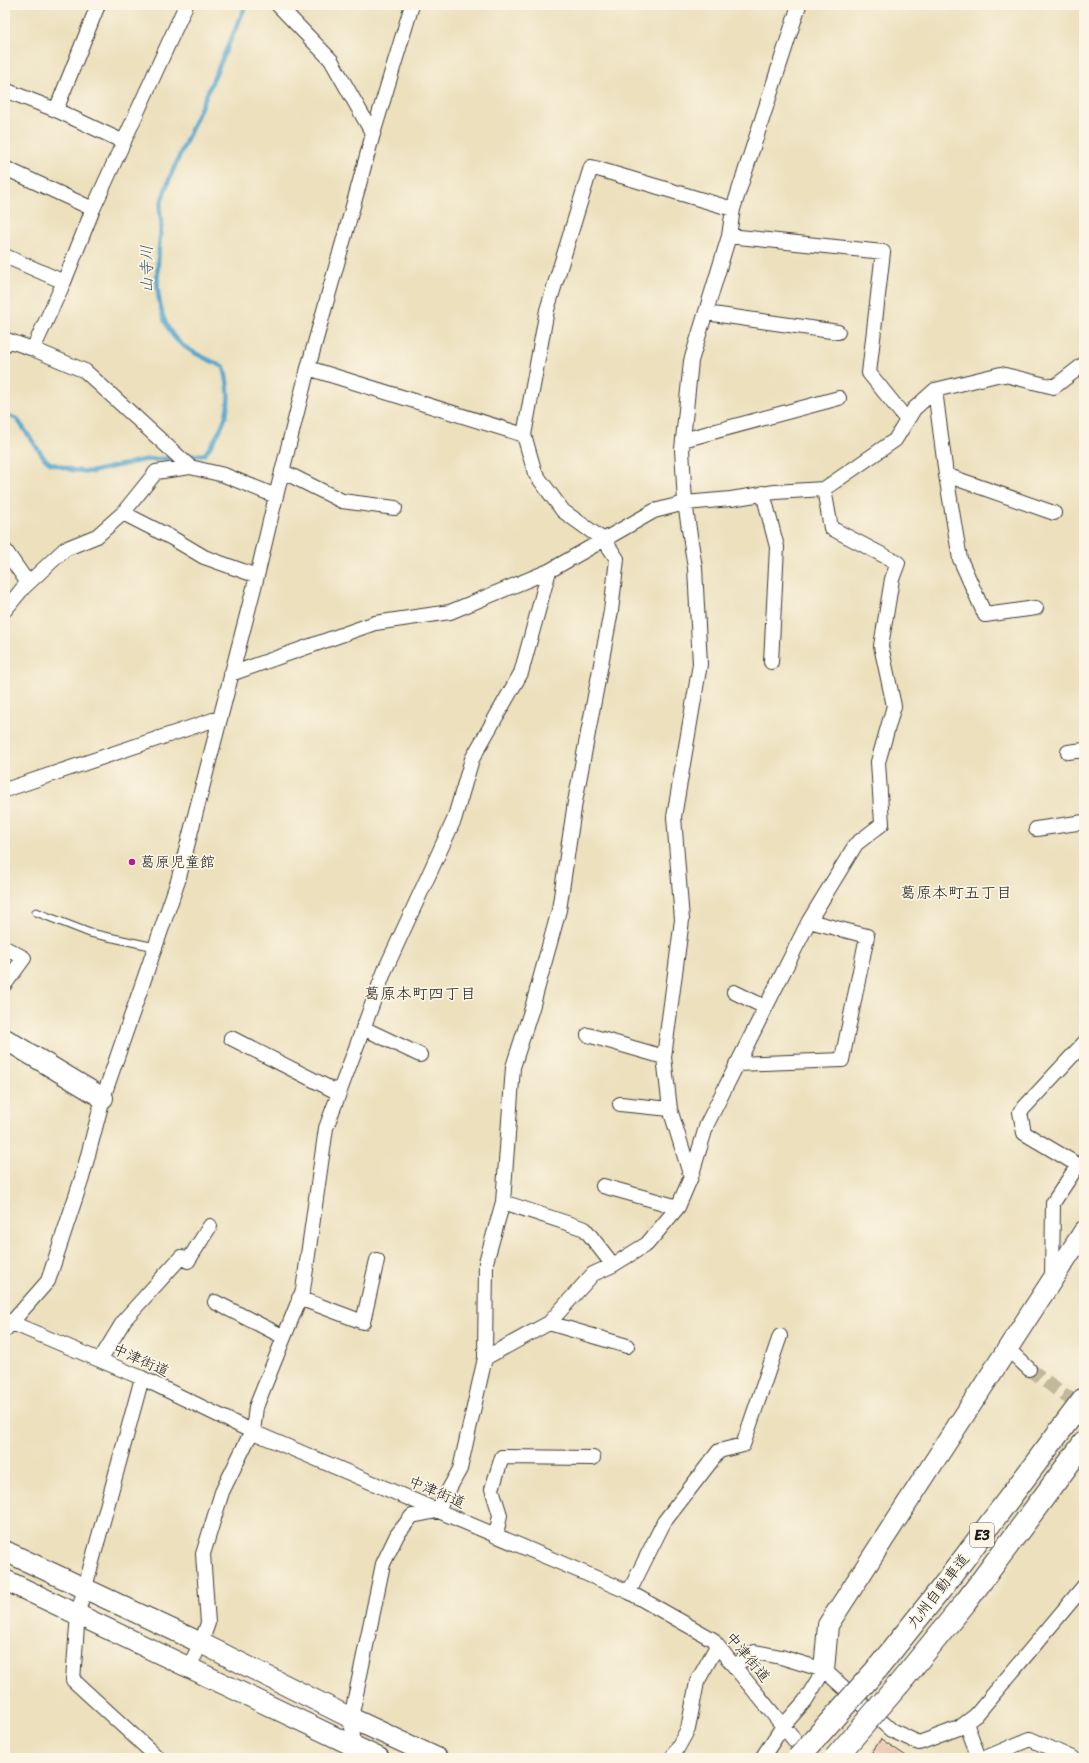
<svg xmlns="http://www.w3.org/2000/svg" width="1089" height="1763" viewBox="0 0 1089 1763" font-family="Sriracha,'Klee One',sans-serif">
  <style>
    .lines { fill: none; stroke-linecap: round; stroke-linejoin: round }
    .stream { stroke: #51a4cc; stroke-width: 4.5 }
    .building { fill: #e4ab93 }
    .street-tunnel { stroke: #c2b99d; stroke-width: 14; stroke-dasharray: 14 7; stroke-linecap: butt }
    .lane-casing { stroke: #3b3934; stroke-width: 9 }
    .street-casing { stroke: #3b3934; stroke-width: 16 }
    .secondary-casing { stroke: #3b3934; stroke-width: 22 }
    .highway-casing { stroke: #3b3934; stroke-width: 24 }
    .lane { stroke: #fff; stroke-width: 7 }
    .street { stroke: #fff; stroke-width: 14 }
    .secondary { stroke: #fff; stroke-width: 20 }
    .highway { stroke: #fff; stroke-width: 22 }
    .highway-bridge-casing { stroke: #3b3934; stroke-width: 24; stroke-linecap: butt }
    .highway-bridge { stroke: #fff; stroke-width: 22 }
    .poi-dot { fill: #b5179e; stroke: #fcf5e5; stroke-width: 1.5 }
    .labels { text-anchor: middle; stroke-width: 3.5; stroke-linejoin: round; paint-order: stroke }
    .shield { fill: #fcf5e5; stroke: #5f5d58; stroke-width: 1 }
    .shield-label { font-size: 14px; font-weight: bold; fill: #1c1c1c }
    .poi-label { font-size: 15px; fill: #1c1c1c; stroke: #fcf5e5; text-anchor: start }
    .street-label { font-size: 15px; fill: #1c1c1c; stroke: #fcf5e5 }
    .water-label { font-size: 16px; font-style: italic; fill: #34596b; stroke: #fcf5e5 }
    .neighbourhood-label { font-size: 16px; fill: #1c1c1c; stroke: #fcf5e5 }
  </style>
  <rect width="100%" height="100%" fill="#fcf5e5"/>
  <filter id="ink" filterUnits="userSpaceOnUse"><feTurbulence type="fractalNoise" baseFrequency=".025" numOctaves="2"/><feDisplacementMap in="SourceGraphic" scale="8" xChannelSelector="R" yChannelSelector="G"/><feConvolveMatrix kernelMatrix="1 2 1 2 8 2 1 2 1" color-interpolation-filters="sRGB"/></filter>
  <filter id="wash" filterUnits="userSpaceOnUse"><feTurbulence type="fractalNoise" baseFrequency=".012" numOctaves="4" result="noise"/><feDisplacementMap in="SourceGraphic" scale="16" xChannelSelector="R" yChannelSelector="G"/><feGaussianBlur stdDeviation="0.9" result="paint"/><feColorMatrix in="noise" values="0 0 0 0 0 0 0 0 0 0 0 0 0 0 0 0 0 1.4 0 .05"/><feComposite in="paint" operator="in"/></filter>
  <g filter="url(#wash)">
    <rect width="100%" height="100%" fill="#ece0bd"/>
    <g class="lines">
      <path class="stream" d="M5,414L17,419L45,459L50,463L73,470L91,472L143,460L176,458
        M183,457L205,454C227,423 234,405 224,367C210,360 193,354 181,344C150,317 157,264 161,228C162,222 160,216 160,210C161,198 167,186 171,175L246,5"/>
    </g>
    <g id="blocks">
      <path class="building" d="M881,1739L909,1758H868Z"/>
    </g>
  </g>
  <g filter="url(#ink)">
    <use href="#blocks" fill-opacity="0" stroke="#3b3934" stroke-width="1"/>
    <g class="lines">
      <path class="street-tunnel" d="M1029,1369L1084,1409"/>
      <defs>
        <path id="lane" d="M36,912L90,933L155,947"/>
        <path id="street" d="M278,5L331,60L373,134
          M5,90L56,110L98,5
          M56,110L124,142
          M5,168L93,209
          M729,236L883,252L869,373L907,420
          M5,256L64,282
          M706,313L838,332
          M5,345L7,340L33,349L85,371L190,467L224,475L276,496
          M33,349L64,282L93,209L186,5
          M308,368L524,435
          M935,390L946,475L1054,513
          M683,440L839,398
          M190,467L156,472L123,513L172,538L204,557L257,576
          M282,471L342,501L395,508
          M946,475L960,559L985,615L1036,608
          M763,493L777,547L771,662
          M5,550L28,583
          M5,610L23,588L65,549L97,536L123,513
          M231,674L375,623L450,612L549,571L654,511L685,503L731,499L775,492L824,489L895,440L914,409L935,390L1001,374L1054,387L1084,364
          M1068,752L1084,750
          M5,790L219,718
          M1036,829L1084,822
          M5,948L24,958L5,984
          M734,992L765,1007
          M363,1028L420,1055
          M588,1035L664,1057
          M231,1038L339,1093
          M736,1064L842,1060L867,936L809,921
          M620,1104L670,1109
          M691,1177L670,1109L664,1057L682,920L674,817L700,664L695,568L685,503L682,449L691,361L729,236L733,209L799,5
          M603,1186L678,1207
          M503,1202L585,1229L613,1265
          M1052,1279L1053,1203L1078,1165L1024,1133L1020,1112L1084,1043
          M299,1298L363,1322L377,1260
          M215,1302L284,1337
          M5,1320L142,1378L253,1432L629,1592L712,1639L809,1758
          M549,1323L627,1346
          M5,1330L48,1281L82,1178L103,1098L178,881L257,576L276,496L308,368L373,134L412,5
          M1008,1349L1029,1369
          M485,1358L549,1323L593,1274L613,1265L647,1244L678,1207L691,1177L707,1124L809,921L856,844L882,824L878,762L894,706L881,646L892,579L898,563L831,528L824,489
          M100,1360L125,1319L181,1257L188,1261L210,1226
          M142,1378L78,1613L73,1680L158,1758
          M496,1536L500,1515L492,1489L502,1457L593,1458
          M629,1592L664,1522L719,1451L743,1445L780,1336
          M734,1666L755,1652L781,1657L824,1670L891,1730L919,1743L959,1728L976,1715L1084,1586
          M189,1667L201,1643L208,1623L203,1554L222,1492L248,1439L253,1432L256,1407L303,1290L326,1128L385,970L454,820L472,759L521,673L549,571
          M966,1723L979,1758
          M350,1758L354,1746L351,1718L383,1564L397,1535L412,1516L437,1511L460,1469L485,1358L486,1262L503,1202L513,1067L532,1008L559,910L575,802L611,611L617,559L605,541L563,511L535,473L524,435L547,310L591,167L733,209
          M672,1758L688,1729L697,1682L717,1646
          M762,1758L783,1726L805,1701L824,1670
          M985,1758L1030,1739L1072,1758"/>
        <path id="secondary" d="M5,1039L103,1098
          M5,1551L201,1643L351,1718L437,1758
          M5,1580L379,1758
          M824,1670L828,1625L1084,1231"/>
        <path id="highway" d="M877,1669L941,1589L1084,1399
          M899,1684L965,1603L1084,1443"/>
      </defs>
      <use href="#lane" class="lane-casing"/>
      <use href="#street" class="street-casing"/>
      <use href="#secondary" class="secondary-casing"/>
      <use href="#highway" class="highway-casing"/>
      <use href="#lane" class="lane"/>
      <use href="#street" class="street"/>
      <use href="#secondary" class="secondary"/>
      <use href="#highway" class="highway"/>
      <defs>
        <path id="highway-bridge" d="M798,1758L877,1669
          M835,1758L899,1684"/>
      </defs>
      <use href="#highway-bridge" class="highway-bridge-casing"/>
      <use href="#highway-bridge" class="highway-bridge"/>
    </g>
  </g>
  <circle class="poi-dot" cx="132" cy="862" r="4"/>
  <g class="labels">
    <rect class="shield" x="970" y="1523" width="24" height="24" rx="3"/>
    <g class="shield-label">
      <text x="982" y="1540">E3</text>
    </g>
    <g class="poi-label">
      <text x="140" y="867">葛原児童館</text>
    </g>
    <g class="street-label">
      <text transform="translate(141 1360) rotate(24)" y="5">中津街道</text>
      <text transform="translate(437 1492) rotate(23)" y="5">中津街道</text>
      <text transform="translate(938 1591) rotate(-52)" y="5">九州自動車道</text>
      <text transform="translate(748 1657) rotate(50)" y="5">中津街道</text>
    </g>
    <g class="water-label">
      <text transform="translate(146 269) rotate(-90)" y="6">山寺川</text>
    </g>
    <g class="neighbourhood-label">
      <text x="956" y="898">葛原本町五丁目</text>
      <text x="420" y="999">葛原本町四丁目</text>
    </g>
  </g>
  <rect width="1089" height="1763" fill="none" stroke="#fcf5e5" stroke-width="20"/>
</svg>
